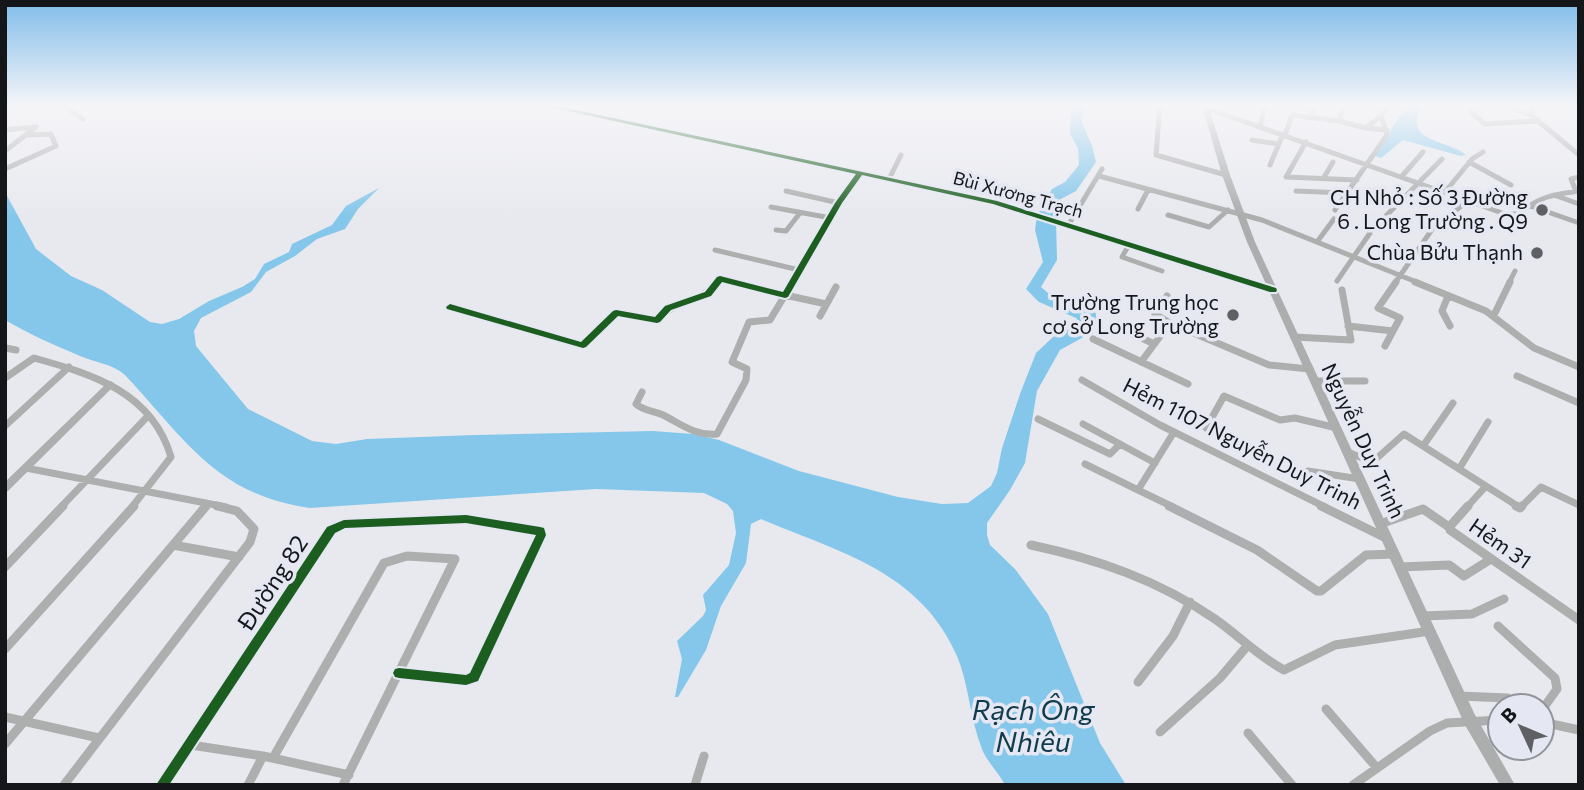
<svg xmlns="http://www.w3.org/2000/svg" width="1584" height="790" viewBox="0 0 1584 790" font-family="Commissioner,sans-serif">
  <style>
    .water { fill: #85c7ea }
    .lines { fill: none; stroke-linecap: round; stroke-linejoin: round }
    .minor-far2 { stroke: #adaeae; stroke-width: 5 }
    .minor-far1 { stroke: #adaeae; stroke-width: 7 }
    .minor { stroke: #adaeae; stroke-width: 9 }
    .tertiary { fill: #adaeae; fill-rule: evenodd }
    .secondary { fill: #acaeae; fill-rule: evenodd }
    .cycleway-casing { stroke: #e5e8f2; stroke-width: 4 }
    .cycleway { fill: #1b5e20; fill-rule: evenodd }
    .poi-dot { fill: #5f6064; stroke: #e5e8f2; stroke-width: 2.5 }
    .labels { text-anchor: middle; stroke-width: 7; stroke-linejoin: round; paint-order: stroke }
    .far-street-label { font-size: 18px; fill: #151619; stroke: #e5e8f2 }
    .poi-label { font-size: 21px; fill: #151619; stroke: #e5e8f2; text-anchor: end }
    .street-label { font-size: 21px; fill: #151619; stroke: #e5e8f2 }
    .near-street-label { font-size: 24px; fill: #151619; stroke: #e5e8f2 }
    .near-water-label { font-size: 28px; font-style: italic; fill: #103a4d; stroke: #e5e8f2 }
  </style>
  <rect width="100%" height="100%" fill="#e8e9ef"/>
  <path class="water" d="M1071,105H1085L1081,120L1092,146L1096,162L1076,191L1059,200L1056,219L1057,260L1041,287L1055,299L1090,306L1096,314V322L1089,334L1060,350L1037,391L1025,463L1010,490L987,523V535L990,545L1015,569L1048,614L1100,743L1126,785H1005C999,773 987,762 982,749C970,719 969,685 957,656C920,571 839,552 761,519L751,524L746,563L721,606L706,650L678,697H675L682,659L677,641L703,616L706,610L703,595L729,565L736,533L733,511L727,504L704,493L596,489L310,508C216,495 185,439 125,375C111,363 96,363 80,356C54,345 29,334 5,320V192L36,249L71,276L102,290L150,322L162,324L179,319L209,301L242,287L255,279L264,264L289,252L292,244L332,225L346,206L379,188L358,209L345,229L317,239L295,256L266,272L251,292L201,318L194,331L196,346L248,409L312,441L336,444L367,439L474,435L653,431L693,434L719,440L799,471L898,497L942,504L968,503L991,486L997,473L1002,448L1020,394L1036,353L1053,337L1080,323L1076,318L1039,302L1026,289L1043,262L1035,230L1037,216L1052,189L1065,182L1079,165L1078,148L1070,134Z
    M1409,105H1423C1399,142 1449,140 1466,155L1461,156L1403,140L1381,158L1373,155C1387,139 1394,120 1409,105Z"/>
  <g class="lines">
    <path class="minor-far2" d="M62,105L83,119
      M544,105L995,202L1252,283
      M1160,105L1156,155L1226,175
      M1503,105L1531,115
      M1535,105L1531,115L1579,155
      M1206,108L1505,214H1519C1537,197 1555,194 1579,191
      M1471,112L1485,124L1536,121
      M1381,116L1366,128L1387,130
      M1311,117L1315,105
      M1339,121L1366,128
      M1260,126L1265,105
      M5,130L35,127
      M1285,135L1292,115L1339,121L1344,105
      M1252,140L1279,144
      M1306,142L1286,177L1357,180
      M5,151L36,127
      M1469,162L1511,185
      M1270,165L1283,134
      M5,169L56,146L51,134L25,135
      M1099,176L1262,220L1419,283
      M1402,176L1423,152
      M889,179L901,155
      M1323,179L1333,162
      M786,191L839,203
      M1296,191L1347,193
      M1576,191L1571,179L1579,177
      M1445,192L1472,159L1483,152
      M1554,195L1579,204
      M1528,205L1579,223
      M771,207L831,218
      M1138,209L1148,190
      M1335,210L1387,135L1381,116L1390,105
      M1168,215L1209,227L1228,210
      M1069,224L1102,169
      M1377,225L1442,159
      M776,230L786,231L800,213
      M1317,242L1334,219
      M1130,243L1122,257L1162,271
      M715,250L799,270
      M1337,281L1370,233
      M717,283L720,279L737,283
      M792,283L839,203L860,173
      M1395,283L1433,228L1469,200
      M1509,283L1515,271"/>
    <path class="minor-far1" d="M730,282L785,295L793,282
      M1246,282L1273,290
      M1415,282L1486,311L1534,348L1579,367
      M1167,296L1155,314L1170,323
      M1448,296L1442,311L1450,326
      M450,307L583,345L616,313L657,320C677,298 700,304 718,282
      M1494,315L1510,282
      M820,316L836,287
      M1113,324L1154,344
      M1348,326L1393,331L1400,318L1378,308L1396,282
      M1294,337L1351,340L1342,290
      M1093,339L1188,384
      M1385,346L1393,331
      M5,348L16,350
      M1141,362L1170,323L1269,365L1309,369
      M1517,376L1579,403
      M5,378L34,358C92,374 152,392 171,457L132,507
      M1082,380L1160,425L1325,507
      M1315,381H1365
      M642,392L636,404C644,411 654,411 663,415C681,424 695,436 717,434L746,380L747,369L732,362L749,322L770,320L785,295L826,304
      M1038,419L1110,454L1120,444
      M1083,424L1155,463
      M5,426L69,367
      M1206,428L1224,396L1280,420L1295,418L1337,428
      M1423,446L1453,403
      M1348,452L1362,458H1377L1404,434L1519,507
      M1085,464L1138,490L1174,432
      M26,468L226,507
      M1459,469L1488,422
      M1308,471L1360,479
      M1138,490L1173,507
      M61,507L147,417
      M204,507L207,504
      M1467,507L1486,486
      M1521,507L1541,487L1579,505"/>
    <path class="minor" d="M1169,506L1257,550L1317,591H1321L1366,555L1394,554
      M1321,506L1386,538
      M1468,506L1451,525L1450,530L1579,620
      M1516,506L1520,508L1522,506
      M1380,524L1423,509L1449,527
      M173,545L239,557
      M1031,545C1097,559 1158,580 1215,619C1238,635 1258,656 1284,670L1335,645L1430,631
      M5,567L63,506
      M1400,567L1449,565L1464,576L1491,559
      M1424,616L1472,614L1504,599
      M1498,626L1555,678L1557,689L1542,710
      M5,649L134,506
      M1138,682L1173,636L1190,602
      M1459,696L1508,698
      M1326,709L1377,768
      M5,717L99,738
      M1542,722L1579,730
      M1160,732L1220,678L1248,645
      M1248,733L1292,785
      M5,744L206,506
      M191,745L263,756L349,775
      M273,758L384,563L407,556L455,559L343,785
      M64,785L250,542L254,529L237,511L217,506
      M162,785L331,530L344,524L466,519L540,531L541,535L474,677L466,680L399,673
      M248,785L263,756
      M695,785L704,756
      M1353,785L1430,731L1447,723L1500,720"/>
    <path class="tertiary" d="M111,381L115,384L114,386L8,491L5,492V482L108,382Z"/>
    <path class="secondary" d="M1202,105H1208L1230,175L1255,242L1475,715L1515,785H1500L1465,725L1247,242L1222,175Z"/>
    <defs>
      <path id="cycleway" d="M541,105H553L997,201L1276,288L1277,290L1276,292H1270L993,204L862,175L842,203L788,297L785,298L722,282L711,296L671,310L660,322L657,323L618,316L586,347L583,348L447,309L446,307L450,304L581,342L613,311L616,310L655,317L665,306L705,292L717,277L720,276L783,292L835,203L856,174Z
        M466,515L540,527L544,528L546,535L478,681L466,685L399,678L395,677L393,673L395,669L399,668L466,675L470,673L536,535L466,523L345,528L335,533L169,785H156L327,527L344,520Z"/>
    </defs>
    <use href="#cycleway" class="cycleway-casing"/>
    <use href="#cycleway" class="cycleway"/>
  </g>
  <linearGradient id="sky" x2="0" y2="1"><stop stop-color="#80bce9"/><stop offset="0.49" stop-color="#f5f5f8"/><stop offset="1" stop-color="#f5f5f8" stop-opacity="0"/></linearGradient>
  <rect width="1584" height="216" fill="url(#sky)"/>
  <g class="poi-dot">
    <circle cx="1542" cy="210" r="7"/>
    <circle cx="1537" cy="253" r="7"/>
    <circle cx="1233" cy="315" r="7"/>
  </g>
  <g class="labels">
    <g class="far-street-label">
      <text transform="translate(1018 195) rotate(15)" y="6">Bùi Xương Trạch</text>
    </g>
    <g class="poi-label">
      <text x="1528" y="205">CH Nhỏ : Số 3 Đường<tspan x="1528" dy="24">6 . Long Trường . Q9</tspan></text>
      <text x="1523" y="260">Chùa Bửu Thạnh</text>
      <text x="1219" y="310">Trường Trung học<tspan x="1219" dy="24">cơ sở Long Trường</tspan></text>
    </g>
    <g class="street-label">
      <text transform="translate(1363 441) rotate(65)" y="7">Nguyễn Duy Trinh</text>
      <text transform="translate(1242 444) rotate(27)" y="7">Hẻm 1107 Nguyễn Duy Trinh</text>
      <text transform="translate(1500 544) rotate(35)" y="7">Hẻm 31</text>
    </g>
    <g class="near-street-label">
      <text transform="translate(273 583) rotate(-57)" y="8">Đường 82</text>
    </g>
    <g class="near-water-label">
      <text x="1033" y="720">Rạch Ông<tspan x="1033" dy="32">Nhiêu</tspan></text>
    </g>
  </g>
  <rect width="1584" height="790" fill="none" stroke="#151619" stroke-width="14"/>
  <g transform="translate(1521 727) rotate(314)"><circle r="33" fill="#e5e8f2" stroke="#92949b" stroke-width="2"/>
  <path d="M0-5L12 26L0 18L-12 26Z" fill="#5f6064"/>
  <text y="-10" font-size="19" font-weight="bold" text-anchor="middle" fill="#151619">B</text>
  </g>
</svg>
